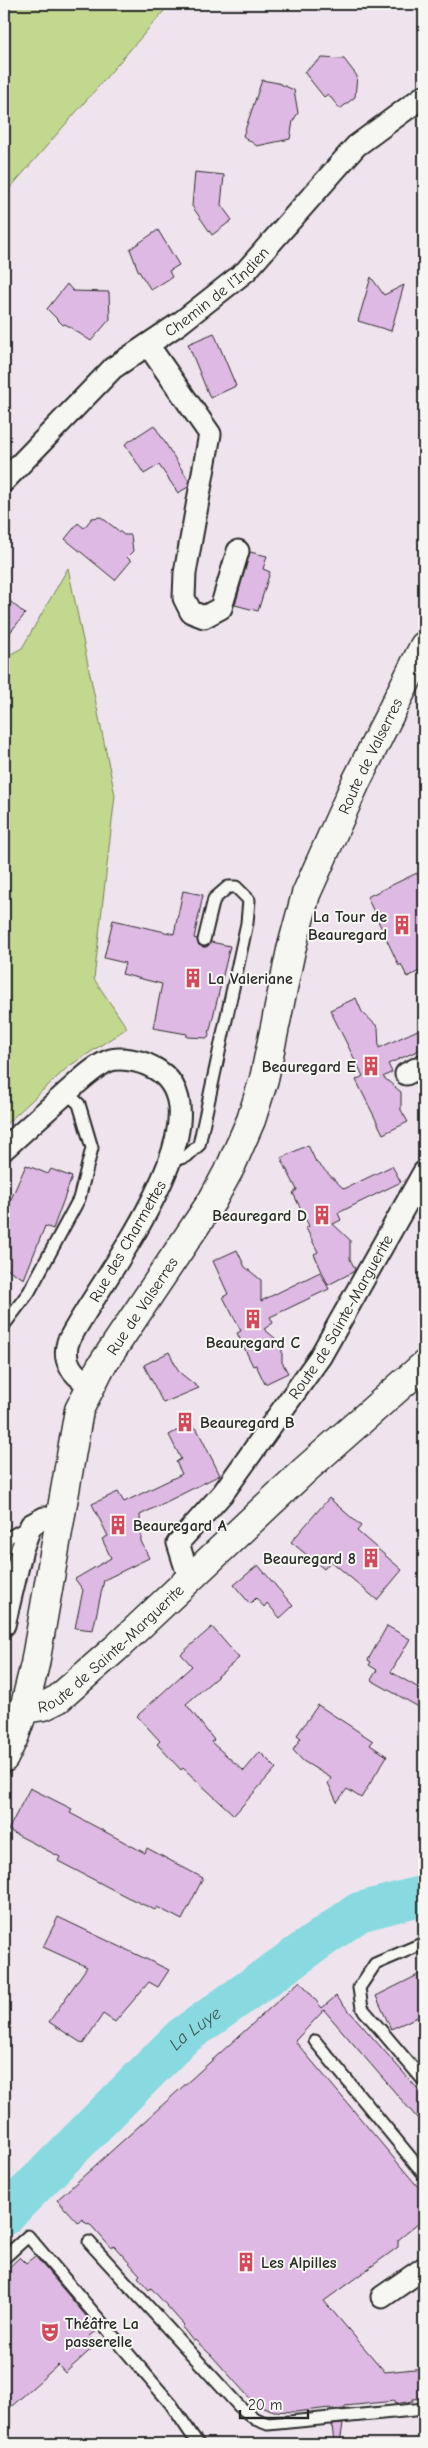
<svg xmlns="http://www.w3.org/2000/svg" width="428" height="2448" viewBox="0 0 428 2448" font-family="'Comic Neue',sans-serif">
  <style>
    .green { fill: #c1d88e; stroke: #76825c }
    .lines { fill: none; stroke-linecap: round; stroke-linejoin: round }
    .river { stroke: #88dae0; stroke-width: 40 }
    .building { fill: #deb9e3; stroke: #2b2b2b }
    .service-casing { stroke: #2b2b2b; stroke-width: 15 }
    .minor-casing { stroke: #2b2b2b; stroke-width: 25 }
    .tertiary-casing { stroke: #2b2b2b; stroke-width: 31 }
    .service { stroke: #f6f6f2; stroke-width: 11 }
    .minor { stroke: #f6f6f2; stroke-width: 21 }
    .tertiary { stroke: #f6f6f2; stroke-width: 28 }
    .labels { text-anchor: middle; stroke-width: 4; stroke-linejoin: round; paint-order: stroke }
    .street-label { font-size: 16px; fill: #2b2b2b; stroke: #f6f6f2 }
    .poi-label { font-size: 16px; font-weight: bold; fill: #2b2b2b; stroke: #f6f6f2; text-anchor: start }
    .water-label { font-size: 18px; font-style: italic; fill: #425758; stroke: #f6f6f2 }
  </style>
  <rect width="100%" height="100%" fill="#efe4ee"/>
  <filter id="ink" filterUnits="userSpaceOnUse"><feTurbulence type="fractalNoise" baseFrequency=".02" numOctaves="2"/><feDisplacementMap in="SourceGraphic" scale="10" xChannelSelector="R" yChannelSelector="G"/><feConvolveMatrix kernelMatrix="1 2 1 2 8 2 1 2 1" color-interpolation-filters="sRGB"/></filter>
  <g filter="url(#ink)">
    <path class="green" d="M4,4H170L4,195Z
      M68,568L115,795L94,979L127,1028L68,1067L4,1126V658L22,648Z"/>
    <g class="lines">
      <path class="river" id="s1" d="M4,2216L182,2037L359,1912L424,1895"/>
    </g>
    <path class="building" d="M322,58L344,59L357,76L355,97L340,109L328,94L324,97L304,72Z
      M262,80L278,83L294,90L298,113L293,121L290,139L257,146L243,136Z
      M195,172L224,175L221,205L232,220L212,235L192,206Z
      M158,230L179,265L169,271L172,277L151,290L138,270L130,249Z
      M371,277L384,295L404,285L391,331L358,321Z
      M67,284L73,291L109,292L110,319L91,341L65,324L63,325L47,309Z
      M214,333L236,386L210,398L188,344Z
      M154,425L189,481L188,487L178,493L159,465L144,474L125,444Z
      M101,517L124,535H131L133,551L127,557L131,561L115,580L65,539L78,523L84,528L92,518Z
      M250,552L267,556L263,569L270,572L258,611L235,605Z
      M4,596L25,614L4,640Z
      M417,873L424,889V969L407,977L401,964L399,966L367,897Z
      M183,891L203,895L194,938L197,939L199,945L206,947L211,942L230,946L208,1038L187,1037V1034L153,1028L162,984L122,974L125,963L104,958L113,920L174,934Z
      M356,998L362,1012L378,1027L379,1048L424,1027V1048L388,1064L392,1072L383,1077L401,1092V1110L408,1122L383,1134L356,1080L363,1076L330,1010Z
      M308,1145L316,1162L344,1189L392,1166L401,1182L338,1213L341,1220L333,1224L350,1240V1259L355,1269L353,1272L328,1285L314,1254L318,1252L306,1228L309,1226L293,1193L297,1190L281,1158Z
      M26,1165L48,1174L51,1169L72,1177L53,1229L45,1226L24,1279L4,1267V1215Z
      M237,1250L245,1267L261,1280V1301L320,1272L329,1289L270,1317L273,1323L264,1329L282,1344V1362L288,1373L265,1384L256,1365L253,1366L237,1333L241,1331L223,1297L228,1294L213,1261Z
      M169,1352L179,1372L199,1388L163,1403L144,1365Z
      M187,1425L197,1429L220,1475L140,1515L141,1541L149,1558L104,1580L93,1630L75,1628L83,1590L75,1579L111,1558L102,1539L108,1536L92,1504L118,1492L124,1502L182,1474L176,1462L181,1459L169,1435Z
      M329,1498L361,1526L357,1531L402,1570L377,1600L331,1561L324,1569L291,1542Z
      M258,1565L293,1606L280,1618L267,1603L264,1607L256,1598L250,1604L234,1585Z
      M387,1626L410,1639L391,1672L424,1691V1710L371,1680L377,1670L369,1665L371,1662L368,1660Z
      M212,1627L239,1658L186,1704L214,1740L211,1742L244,1771L260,1752L276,1768L234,1815L183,1768L181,1770L157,1744L160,1741L137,1716L192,1666L181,1654Z
      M318,1705L373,1741L370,1745L387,1756L361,1798L347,1789L337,1802L328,1783L331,1778L303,1761L293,1750L301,1738L297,1735Z
      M30,1788L72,1809L70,1813L145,1853L147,1848L203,1878L182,1920L157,1907L155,1910L127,1897L58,1861L60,1857L8,1830Z
      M58,1917L169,1970L158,1987L149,1982L115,2022L103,2014L83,2044L49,2022L87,1967L43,1947Z
      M424,1972V2014L391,2029L376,1996Z
      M300,1981L322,2008L336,1996L424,2096V2126L324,2010L295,2041L424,2194V2219L398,2240V2247L324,2301L385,2372L424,2368V2398L413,2399V2401L395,2404V2401L345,2406V2409L330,2410V2408L295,2412L274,2411L255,2404L211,2355L195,2340L193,2341L182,2327L184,2325L151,2288L149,2290L138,2277L140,2275L114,2246L111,2248L89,2223L87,2224L82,2219L78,2223L57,2200Z
      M35,2256L98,2330L90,2336L97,2344L65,2373L58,2365L4,2413V2272L20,2257L26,2263Z
      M343,2424L340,2443H334L332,2425Z"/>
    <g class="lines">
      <defs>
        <path id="service" d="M171,1161L187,1156L199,1145L247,923L249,900L236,887H228L214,899L204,940
          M4,1325L29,1292L79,1199L92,1148L79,1104L67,1093
          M4,1551L7,1538L29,1526
          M424,1943L375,1964L359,1988L362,2008L424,2081
          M315,2041L424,2174
          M89,2242L239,2406L255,2419L268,2424L424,2409
          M4,2258L28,2236L171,2404L198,2444"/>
        <g id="minor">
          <path d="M148,345L210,434L185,573L184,598L191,612L204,617L221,608L238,551"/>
          <path id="s2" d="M4,481L113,368L180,323L246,271L356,146L424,96"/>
          <path d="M406,1074L424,1065"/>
          <path d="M4,1149C25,1130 45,1112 66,1093C79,1082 92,1068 108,1061C119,1056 141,1061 152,1067C239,1111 93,1289 68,1342C62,1362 73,1374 89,1385"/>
          <path id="s3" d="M189,1578L178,1543L223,1493L320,1357L424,1172"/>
          <path d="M4,1625L22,1549L31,1525L44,1518L60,1519"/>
          <path d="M382,2297L424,2268"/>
        </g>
        <g id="tertiary">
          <path id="s4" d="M24,1709L44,1706L58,1699L115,1649L305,1470L424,1365"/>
          <path id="s5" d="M4,1758L15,1735L24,1709L35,1664L79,1410L100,1368L212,1201L231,1166L251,1120L264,1079L291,950L306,894L356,782L424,646"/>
        </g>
      </defs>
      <use href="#service" class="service-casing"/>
      <use href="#minor" class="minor-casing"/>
      <use href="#tertiary" class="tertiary-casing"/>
      <use href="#service" class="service"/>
      <use href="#minor" class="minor"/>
      <use href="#tertiary" class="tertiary"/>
    </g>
  </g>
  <defs>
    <symbol id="building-bare" viewBox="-9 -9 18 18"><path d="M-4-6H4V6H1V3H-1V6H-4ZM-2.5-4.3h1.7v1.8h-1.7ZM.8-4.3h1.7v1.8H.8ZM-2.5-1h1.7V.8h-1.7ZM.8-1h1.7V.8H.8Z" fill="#d1495b" stroke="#f6f6f2" stroke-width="2.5" paint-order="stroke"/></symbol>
    <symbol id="theatre-bare" viewBox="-9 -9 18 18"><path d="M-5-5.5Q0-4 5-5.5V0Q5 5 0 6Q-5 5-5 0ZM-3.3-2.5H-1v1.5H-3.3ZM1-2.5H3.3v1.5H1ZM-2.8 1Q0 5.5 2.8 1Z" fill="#d1495b" stroke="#f6f6f2" stroke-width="2.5" paint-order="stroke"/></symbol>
  </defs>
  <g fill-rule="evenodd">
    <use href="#building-bare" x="388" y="911" width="28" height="28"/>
    <use href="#building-bare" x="179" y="964" width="28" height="28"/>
    <use href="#building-bare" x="357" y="1052" width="28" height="28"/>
    <use href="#building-bare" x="308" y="1201" width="28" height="28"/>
    <use href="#building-bare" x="239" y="1305" width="28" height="28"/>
    <use href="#building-bare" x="171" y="1408" width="28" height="28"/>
    <use href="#building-bare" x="104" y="1511" width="28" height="28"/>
    <use href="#building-bare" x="357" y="1544" width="28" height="28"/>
    <use href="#building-bare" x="232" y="2248" width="28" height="28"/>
    <use href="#theatre-bare" x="36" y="2318" width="28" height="28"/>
  </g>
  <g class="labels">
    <g class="street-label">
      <text dy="6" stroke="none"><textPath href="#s2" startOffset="286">Chemin de l'Indien</textPath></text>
      <text dy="6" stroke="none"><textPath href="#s5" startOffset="1080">Route de Valserres</textPath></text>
      <text transform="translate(127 1241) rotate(-60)" y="6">Rue des Charmettes</text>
      <text dy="6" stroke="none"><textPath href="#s5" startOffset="479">Rue de Valserres</textPath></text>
      <text dy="6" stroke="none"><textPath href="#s3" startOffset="316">Route de Sainte-Marguerite</textPath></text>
      <text dy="6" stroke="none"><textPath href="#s4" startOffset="108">Route de Sainte-Marguerite</textPath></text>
    </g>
    <g class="poi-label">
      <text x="387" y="922" text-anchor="end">La Tour de<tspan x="387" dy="18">Beauregard</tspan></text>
      <text x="208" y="984">La Valeriane</text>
      <text x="356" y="1072" text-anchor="end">Beauregard E</text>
      <text x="307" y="1221" text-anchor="end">Beauregard D</text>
      <text x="253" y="1348" text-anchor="middle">Beauregard C</text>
      <text x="200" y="1428">Beauregard B</text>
      <text x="133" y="1531">Beauregard A</text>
      <text x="356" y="1564" text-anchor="end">Beauregard 8</text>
      <text x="261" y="2268">Les Alpilles</text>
      <text x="65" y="2329">Théâtre La<tspan x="65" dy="18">passerelle</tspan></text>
    </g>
    <g class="water-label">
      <text dy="6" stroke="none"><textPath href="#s1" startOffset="268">La Luye</textPath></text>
    </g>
  </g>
  <rect width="428" height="2448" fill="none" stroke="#f6f6f2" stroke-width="20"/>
  <rect x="10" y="10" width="408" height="2428" fill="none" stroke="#2b2b2b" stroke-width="2" filter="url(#ink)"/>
  <path d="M240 2410v8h68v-8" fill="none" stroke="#2b2b2b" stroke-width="2.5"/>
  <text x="248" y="2410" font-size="15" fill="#2b2b2b" stroke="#f6f6f2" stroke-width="4" paint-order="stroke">20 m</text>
</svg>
